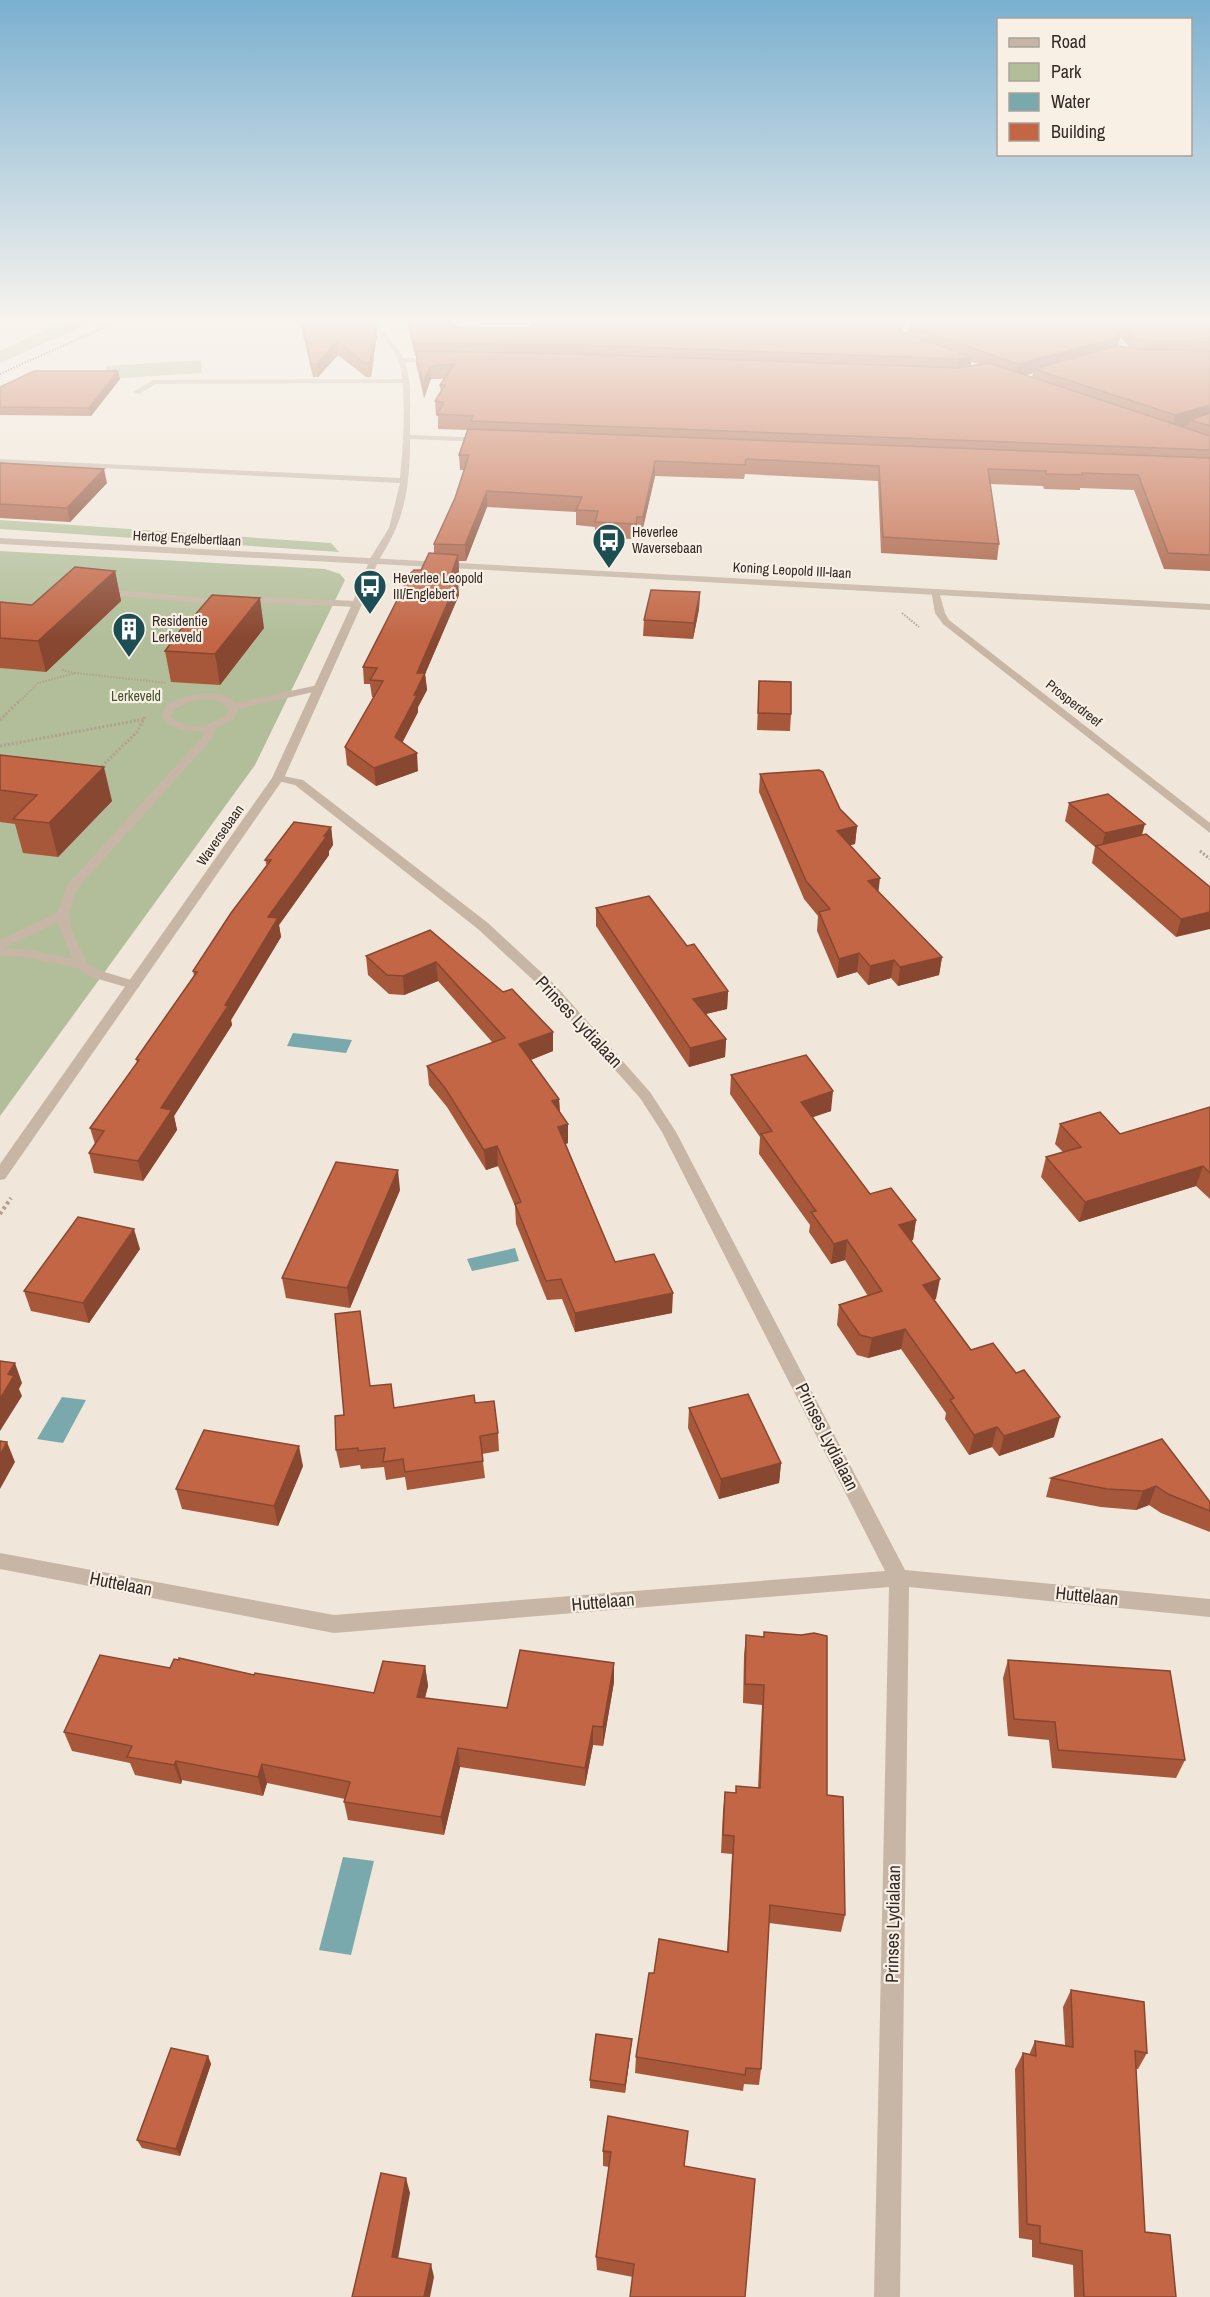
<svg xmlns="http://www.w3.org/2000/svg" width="1210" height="2297" viewBox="0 0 1210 2297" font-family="'Archivo Narrow',sans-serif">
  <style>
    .green { fill: #b1be99 }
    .water { fill: #79a9ac }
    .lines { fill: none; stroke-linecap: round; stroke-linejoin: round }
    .path-far2 { stroke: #b3a090; stroke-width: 2; stroke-dasharray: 1.5 1.5; stroke-linecap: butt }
    .path-far1 { stroke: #b3a090; stroke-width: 3; stroke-dasharray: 2 2; stroke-linecap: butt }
    .path { stroke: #b3a090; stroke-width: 4; stroke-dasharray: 3 3; stroke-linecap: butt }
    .service { fill: #c7b6a5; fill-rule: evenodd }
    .minor { fill: #c7b6a5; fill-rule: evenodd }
    .tertiary { fill: #c7b6a5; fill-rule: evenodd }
    .rail { stroke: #342b26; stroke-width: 2; stroke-dasharray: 1 2; stroke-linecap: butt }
    .wall { fill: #a7583b; fill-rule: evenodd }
    .shaded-wall { fill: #884730 }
    .building { fill: #c26645; stroke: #884730; stroke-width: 1.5 }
    .labels { text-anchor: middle; stroke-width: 4.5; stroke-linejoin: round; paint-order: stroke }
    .far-poi-label { font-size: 14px; fill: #342b26; stroke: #f8f0e5; text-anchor: start }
    .far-street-label { font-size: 14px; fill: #342b26; stroke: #f8f0e5 }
    .far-park-label { font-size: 14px; fill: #42512b; stroke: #f8f0e5 }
    .near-street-label { font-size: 18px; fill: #342b26; stroke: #f8f0e5 }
  </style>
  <rect width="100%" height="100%" fill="#f0e6d9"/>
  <path class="green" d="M75,317H104L0,363V351Z
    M201,360L202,373L106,379L107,366Z
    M0,520L331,543L339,552L0,529Z
    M0,551L325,569L340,574L345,580L255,765L0,1116Z"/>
  <path class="water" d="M293,1033L352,1040L346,1053L287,1046Z
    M515,1248L519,1261L472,1271L467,1259Z
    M62,1397L86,1400L63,1443L37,1439Z
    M343,1857L374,1861L351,1955L319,1950Z"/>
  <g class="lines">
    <path class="path-far2" d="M902,613L919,627
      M62,670L75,673
      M18,703L38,683L76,673L167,683"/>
    <path class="path-far1" d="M0,720L19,701
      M0,746L145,719
      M99,769L137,732L145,717
      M1200,851L1210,859"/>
    <path class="path" d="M0,1214L11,1198"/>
    <path class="service" d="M405,379L408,383L155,384L140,394L133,392L153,380Z
      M101,589L231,600L238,596L357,601L362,604L357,607L240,602L233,606L98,594V590Z
      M318,685L322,686V690L239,709L233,720L215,729L212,739L77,889L69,915L71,929L87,963L101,971L138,982L140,985L138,988L133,989L91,977L77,968L26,957L0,956V940L57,913L67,885L203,736L204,731C188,732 170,730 161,716L166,705C185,694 219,685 236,703ZM196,700C209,699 223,697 229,711C218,726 184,733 171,716L174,709ZM58,922L72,959L26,949L3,948Z"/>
    <path class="minor" d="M366,317H372L404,358H435L438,360L435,362H406L410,386V435L484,438L488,440L484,442L410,439C410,488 405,522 376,564L368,562L389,528L400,483L0,463V459L400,478C403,452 408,380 397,358C390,342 376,330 366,317Z
      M898,317H904L913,333L897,342L895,339L906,332Z
      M1094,317H1100L1126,348V353L1108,358V356L1121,349Z
      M931,590L939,592L945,613L949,620L1210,823V833L943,624L935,613Z
      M278,775L303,780L488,923L556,986L650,1092L676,1132L905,1570L1210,1599V1617L909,1587L900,2297H874L889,1587L334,1633L0,1569V1553L334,1615L885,1571L662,1132L640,1098L546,992L478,929L295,785L274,780V776Z"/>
    <path class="tertiary" d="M0,538L1210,604V610L377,564L362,604L284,778L5,1179L0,1180V1164L272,778L352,604L368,564L0,544Z"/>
    <path class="rail" d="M0,374L127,317"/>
  </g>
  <path class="wall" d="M292,317H373L377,334L371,377H366L338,355L318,377H313L301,327Z
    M374,317H380L379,323Z
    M406,317H453L450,325H457V327L531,328L534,317H904L903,331L902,332L908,334L909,326L911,325L905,317H1210V571L1164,569L1134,490L1080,488V490L1044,489L1043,486L990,484L999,544L997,560L881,553L878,481L745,474L744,479L655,476L642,532H637L636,539L595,538V527L576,525V512L487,507L466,561H459V571L456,578L459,595L425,674L427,690L418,707V712L402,743L418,771L376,786L347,765L345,747L374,697H372L370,684H364L363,667L421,570L434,554V544L455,498L464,470H460L459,455L468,430L438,429V416H436L435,401L441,392L440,385L445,379H431L424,398L416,364V356H415ZM1120,337L1129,347L1118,346ZM971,362L979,364L971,366ZM1033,373L1032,377L1026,375Z
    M120,379L91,416L0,415V387Z
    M0,463L107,483L70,522L0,518Z
    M115,571L121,601L46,672L0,668V602L32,605Z
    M700,592L699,609L693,639L643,636L644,620Z
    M189,622L264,628L220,685L171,682L165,651Z
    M759,681L791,714L790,731L757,730Z
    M0,755L112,801L58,857L23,853L15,824L0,822Z
    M760,774L840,809L857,826L855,844L850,845L879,892L942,957L939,975L898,986L891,978L868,985L857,972L837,978L817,931L818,916L804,899L759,792Z
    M1069,803L1142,835L1210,887L1176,937L1092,863L1095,847L1065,821Z
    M331,827L333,845L329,851V855L279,925L281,937L231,1020L232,1025L174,1116L177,1130L143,1181L94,1173L89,1153L95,1144L90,1128L137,1063L136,1059L194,976L193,971L267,866L265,860Z
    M596,908L687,946L728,991L727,1009L706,1014L726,1039L725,1057L689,1067L596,926Z
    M430,930L553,1051L531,1060L559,1099L560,1112L568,1143L566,1144L615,1262L672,1313L575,1332L562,1299L547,1300L516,1224L515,1206L498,1166L486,1170L447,1107L429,1085L427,1066L493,1043L438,981L404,995L389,994L368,975L366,956Z
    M731,1075L831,1111L812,1117L870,1194L916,1220L913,1240L911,1241L936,1299L934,1300L971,1350L1054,1437L999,1456L992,1447L969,1455L945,1419L946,1413L901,1349L868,1358L857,1355L837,1325L839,1305L868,1296L845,1260L831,1264L809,1232L810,1225L759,1154L760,1137L730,1094Z
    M1210,1107V1199L1196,1186L1079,1222L1041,1177L1046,1157L1063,1152L1055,1144L1060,1124L1120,1134Z
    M400,1190L350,1308L286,1298L282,1278Z
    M140,1249L89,1323L31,1311L24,1291Z
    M371,1386L394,1407L475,1403L498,1433L499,1451L482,1454L485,1478L407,1490L405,1477L386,1480L384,1467L361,1469L360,1465L340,1468L336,1450L344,1415Z
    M689,1408L781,1463L779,1483L719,1499L688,1428Z
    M1162,1439L1210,1502V1532L1161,1513L1149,1505L1136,1510L1101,1507L1046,1497L1051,1478Z
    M303,1466L278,1526L182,1509L176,1489Z
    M764,1632L827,1795L845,1915L841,1932L769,1923L761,2069L759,2085L744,2084L743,2091L635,2073L636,2057L654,1973L727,1952L732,1854L721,1853L723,1811L725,1792L736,1793L758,1788L762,1705L743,1703L744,1655L746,1635L764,1637Z
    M1008,1660L1185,1760L1176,1778L1052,1768L1049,1740L1008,1736L1003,1678Z
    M425,1666L428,1686L425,1698L507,1708L614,1682L603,1746L593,1745L585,1786L460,1767L444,1835L348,1820L344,1802L345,1799L267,1783L263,1796L182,1780L181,1784L135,1775L130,1763L72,1751L64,1732L170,1668L254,1675L374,1693Z
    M1071,1990L1147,2053L1138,2069H1136L1145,2232L1176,2297H1074L1073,2265L1032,2257V2240L1019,2238L1015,2069L1023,2053L1029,2055L1035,2041L1065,2045L1063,2007Z
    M632,2039L625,2093L590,2088V2080Z
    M208,2056L211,2064L180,2156L142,2148L137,2140Z
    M688,2131L633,2277L597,2270L596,2257L609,2167L603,2166V2151Z"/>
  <path class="shaded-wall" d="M447,317H453L445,338V325Z
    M904,318L903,331L897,335L898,322Z
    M376,321L377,334L371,377L370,363Z
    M1120,337L1117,350L1034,369L1033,373L1016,378L1018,364Z
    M337,341L338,355L318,377L317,364Z
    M972,357L970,370L956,373L958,359Z
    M430,366L431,379L424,398L423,384Z
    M118,371L120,379L91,416L89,408Z
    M1210,405V419L1190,420L1188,425L1172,430L1175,415Z
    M655,461V476L642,532L643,517Z
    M104,469L107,483L70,522L67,508Z
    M487,491V507L466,561L465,545Z
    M637,517V532L636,539V524Z
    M458,555L459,571L456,579H458L459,595L425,674L427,690L418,707V712L396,755L395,737Z
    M115,571L121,601L46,672L38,641Z
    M700,592L699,609L693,639L694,623Z
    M260,598L264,628L220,685L215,654Z
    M417,753L418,771L376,786L374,768Z
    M104,767L112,801L58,857L49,823Z
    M1145,824L1140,842L1101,851L1105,833Z
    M857,826L855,844L835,849L837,831Z
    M331,827L333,845L329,851V855L279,925L281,937L231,1020L232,1025L174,1116L177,1130L143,1181L138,1161L161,1108L225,1005L268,917Z
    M880,878L878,896L868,881Z
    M1210,912V929L1176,937L1181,919Z
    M859,953L857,972L837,978L839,959Z
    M942,957L939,975L898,986L900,967Z
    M894,960L891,978L868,985L870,966Z
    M436,962L438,981L404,995L403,976Z
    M728,991L727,1009L692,1017L693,999Z
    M553,1032V1051L520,1064L519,1044Z
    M726,1039L725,1057L689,1067L690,1048Z
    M833,1091L831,1111L799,1122L801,1102Z
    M559,1099L560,1118L552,1101Z
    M568,1124V1143L559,1146L558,1127Z
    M497,1146L498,1166L486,1170L484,1150Z
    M1203,1166L1196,1186L1079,1222L1085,1202Z
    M398,1170L400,1190L350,1308L347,1288Z
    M916,1220L913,1240L896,1245L899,1225Z
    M134,1229L140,1249L89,1323L83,1303Z
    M847,1240L845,1260L831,1264L834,1244Z
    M940,1279L936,1299L919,1305L923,1285Z
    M673,1293L672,1313L575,1332V1313Z
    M905,1329L901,1349L868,1358L872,1338Z
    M15,1363L22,1383L19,1389L22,1396L0,1431V1399L8,1374Z
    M1060,1417L1054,1437L999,1456L1004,1436Z
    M997,1427L992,1447L969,1455L974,1435Z
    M7,1442L15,1462L0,1489V1455Z
    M299,1446L303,1466L278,1526L274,1506Z
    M781,1463L779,1483L719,1499L721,1479Z
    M1156,1486L1149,1505L1136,1510L1143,1491Z
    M614,1663V1682L603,1746V1727Z
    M425,1666L428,1686L420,1716L417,1697Z
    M593,1726V1745L585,1786V1768Z
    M458,1748L460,1767L444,1835L441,1817Z
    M176,1761L182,1780L181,1784L174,1765Z
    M262,1764L267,1783L263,1796L258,1777Z
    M632,2039L631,2048L625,2093V2085Z
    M208,2056L211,2064L180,2156L176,2149Z
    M406,2178L410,2193L396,2270L392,2257Z
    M431,2264L434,2277L430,2297H424Z"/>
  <path class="building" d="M301,317H373L376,321L370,363H364L337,341L317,364H311Z
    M408,317H447L445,325H457L455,327L531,328L534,317H860L972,357L958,359L578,345L414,343Z
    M885,317H904V318L898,322Z
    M915,317H1104L1120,337L1018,364L909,326L916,319Z
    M1116,317H1210V342L1131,340V334Z
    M1117,346L1149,350L1210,351V405L1175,415L1034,369Z
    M416,351L578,354L958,368L989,363L1210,436V450L471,421L473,416L437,414L444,402L435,401L445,385H440L455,364L430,366L423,384Z
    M34,371H118L89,408L0,407V387Z
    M1210,413V426L1190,420Z
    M468,429L1210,458V555L1168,553L1138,475L1082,473L1083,475L1046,474V471L988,469L999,544L883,537L879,466L746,459L745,465L655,461L643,517H637L636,524L595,522L598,511L576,510L582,497L487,491L465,545L434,544L455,498L469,455H459Z
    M0,463L104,469L67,508L0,504Z
    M429,553L458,555L452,572H456L452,578L458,579L417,673H425L414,695H417L395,737L417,753L374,768L345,747L383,681L370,680L377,668L363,667L411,573L414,570H421Z
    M75,567L115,571L38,641L0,638V602L32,605Z
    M651,590L700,592L694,623L644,620Z
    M212,595L260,598L215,654L165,651L187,621L189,622Z
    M759,681L791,682V714L758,713Z
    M0,755L104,767L49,823L13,819L37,795L0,790Z
    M819,770L823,772L840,809L857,826L837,831L880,878L868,881L942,957L900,967L894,960L870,966L859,953L839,959L819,912L830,909L806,881L760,774Z
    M1108,794L1145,824L1105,833L1069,803Z
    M294,822L331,827L324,836H327L268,917L278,918L225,1005L228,1006L161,1108L172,1110L138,1161L89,1153L104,1131L90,1128L139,1060L136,1059L197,972L193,971L231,913L271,860H265Z
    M1146,834L1210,887V912L1181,919L1096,846Z
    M649,896L687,946L694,944L728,991L693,999L726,1039L690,1048L596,908Z
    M430,930L503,992L512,989L553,1032L519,1044L559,1099L552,1101L568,1124L558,1127L615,1262L654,1254L673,1293L575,1313L561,1279L546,1281L515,1204L521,1202L497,1146L484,1150L445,1088L427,1066L505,1038L436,962L403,976L387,975L366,956Z
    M806,1055L833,1091L801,1102L870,1194L891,1188L916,1220L899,1225L940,1279L923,1285L971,1350L993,1343L1016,1373L1024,1370L1060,1417L1004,1436L997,1427L974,1435L950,1400L954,1398L905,1329L872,1338L860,1335L839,1305L882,1291L847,1240L834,1244L811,1212L816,1211L761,1134L772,1131L731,1075Z
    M1210,1107V1173L1203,1166L1085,1202L1046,1157L1081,1147L1060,1124L1100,1112L1120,1134Z
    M336,1162L398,1170L347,1288L282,1278Z
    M78,1217L134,1229L83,1303L24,1291Z
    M360,1311L370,1386L391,1384L394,1408L474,1395L475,1403L494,1401L498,1433L480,1436L483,1461L405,1472L403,1459L383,1462L385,1448L358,1451V1448L336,1450L335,1416L344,1415L335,1314Z
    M0,1361L15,1363L8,1374L14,1376L0,1399Z
    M748,1394L781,1463L721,1479L689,1408Z
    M204,1430L299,1446L274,1506L176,1489Z
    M1162,1439L1210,1502V1511L1168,1494L1156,1486L1143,1491L1107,1489L1051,1478Z
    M0,1441L7,1442L0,1455Z
    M764,1632L801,1635L814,1633L827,1636V1795L843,1797L845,1915L770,1905L761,2069L746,2068L745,2075L636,2057L649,1973H654L659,1939L728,1952L734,1836L723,1835L725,1792L736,1793V1786L760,1788L764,1685L745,1684L746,1635L764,1637Z
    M520,1650L614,1663L603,1727L593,1726L585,1768L458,1748L441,1817L344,1802L350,1782L262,1764L258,1777L176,1761L174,1765L127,1757L132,1746L64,1732L100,1655L170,1668L174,1659L179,1660V1658L254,1675L255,1673L374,1693L383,1661L425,1666L417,1697L507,1708Z
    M1008,1660L1170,1671L1185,1760L1058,1750L1055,1722L1014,1719Z
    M1071,1990L1144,2002L1147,2053L1135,2051L1145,2232L1170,2235L1176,2297H1084L1082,2251L1040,2243V2226L1027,2224L1023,2053L1036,2056L1035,2041L1073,2047Z
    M596,2034L632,2039L625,2085L590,2080Z
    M171,2048L208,2056L176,2149L137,2140Z
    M608,2116L688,2131L684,2166L755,2179L745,2297H630L634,2264L596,2257L611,2152L603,2151Z
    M381,2173L406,2178L392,2257L431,2264L424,2297H352Z"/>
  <linearGradient id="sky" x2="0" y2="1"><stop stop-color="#7bb0d0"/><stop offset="0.5" stop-color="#f8f4ee"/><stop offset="1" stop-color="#f8f4ee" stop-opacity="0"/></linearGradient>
  <rect width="1210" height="639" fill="url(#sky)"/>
  <defs>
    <symbol id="bus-pin" viewBox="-11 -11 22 30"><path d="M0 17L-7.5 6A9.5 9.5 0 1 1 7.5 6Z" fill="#1d4e53" stroke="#f8f0e5"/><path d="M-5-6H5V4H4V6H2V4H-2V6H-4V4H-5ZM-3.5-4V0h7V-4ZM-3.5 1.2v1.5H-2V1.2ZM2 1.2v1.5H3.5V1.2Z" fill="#fff"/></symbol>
    <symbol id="building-pin" viewBox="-11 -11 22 30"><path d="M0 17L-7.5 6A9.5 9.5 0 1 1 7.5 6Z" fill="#1d4e53" stroke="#f8f0e5"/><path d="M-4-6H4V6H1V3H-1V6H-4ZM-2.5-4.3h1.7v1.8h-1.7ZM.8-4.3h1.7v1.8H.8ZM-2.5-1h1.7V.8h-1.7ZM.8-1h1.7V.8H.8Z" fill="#fff"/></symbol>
  </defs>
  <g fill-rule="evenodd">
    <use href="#bus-pin" x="590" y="521" width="38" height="52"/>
    <use href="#bus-pin" x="351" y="567" width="38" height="52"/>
    <use href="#building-pin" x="110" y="610" width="38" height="52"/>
  </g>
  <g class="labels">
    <g class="far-poi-label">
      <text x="632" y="537">Heverlee<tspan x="632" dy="16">Waversebaan</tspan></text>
      <text x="393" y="583">Heverlee Leopold<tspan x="393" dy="16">III/Englebert</tspan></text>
      <text x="152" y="626">Residentie<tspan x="152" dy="16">Lerkeveld</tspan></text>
    </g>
    <g class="far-street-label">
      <text transform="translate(187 538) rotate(3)" y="5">Hertog Engelbertlaan</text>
      <text transform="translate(792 570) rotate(3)" y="5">Koning Leopold III-laan</text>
      <text transform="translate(1074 703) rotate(38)" y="5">Prosperdreef</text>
      <text transform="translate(220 835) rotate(-55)" y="5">Waversebaan</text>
    </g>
    <g class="far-park-label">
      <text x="136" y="701">Lerkeveld</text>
    </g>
    <g class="near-street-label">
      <text transform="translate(579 1022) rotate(47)" y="6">Prinses Lydialaan</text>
      <text transform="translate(827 1437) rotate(63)" y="6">Prinses Lydialaan</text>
      <text transform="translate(121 1584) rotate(11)" y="6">Huttelaan</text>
      <text transform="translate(1087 1596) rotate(6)" y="6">Huttelaan</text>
      <text transform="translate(603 1602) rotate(-5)" y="6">Huttelaan</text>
      <text transform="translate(893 1924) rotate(-89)" y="6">Prinses Lydialaan</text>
    </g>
  </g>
  <rect x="997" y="18" width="195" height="138" fill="#f8f0e5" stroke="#aaa199" stroke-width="1.5"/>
  <rect x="1009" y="38" width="30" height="9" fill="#c7b6a5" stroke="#aaa199" stroke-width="1.5"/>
  <text x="1051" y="48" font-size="18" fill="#342b26">Road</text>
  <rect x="1009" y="63" width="30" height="18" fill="#b1be99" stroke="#aaa199" stroke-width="1.5"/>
  <text x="1051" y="78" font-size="18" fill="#342b26">Park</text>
  <rect x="1009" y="93" width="30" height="18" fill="#79a9ac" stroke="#aaa199" stroke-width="1.5"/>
  <text x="1051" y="108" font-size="18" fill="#342b26">Water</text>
  <rect x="1009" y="123" width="30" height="18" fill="#c26645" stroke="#aaa199" stroke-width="1.5"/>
  <text x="1051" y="138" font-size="18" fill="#342b26">Building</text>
</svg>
